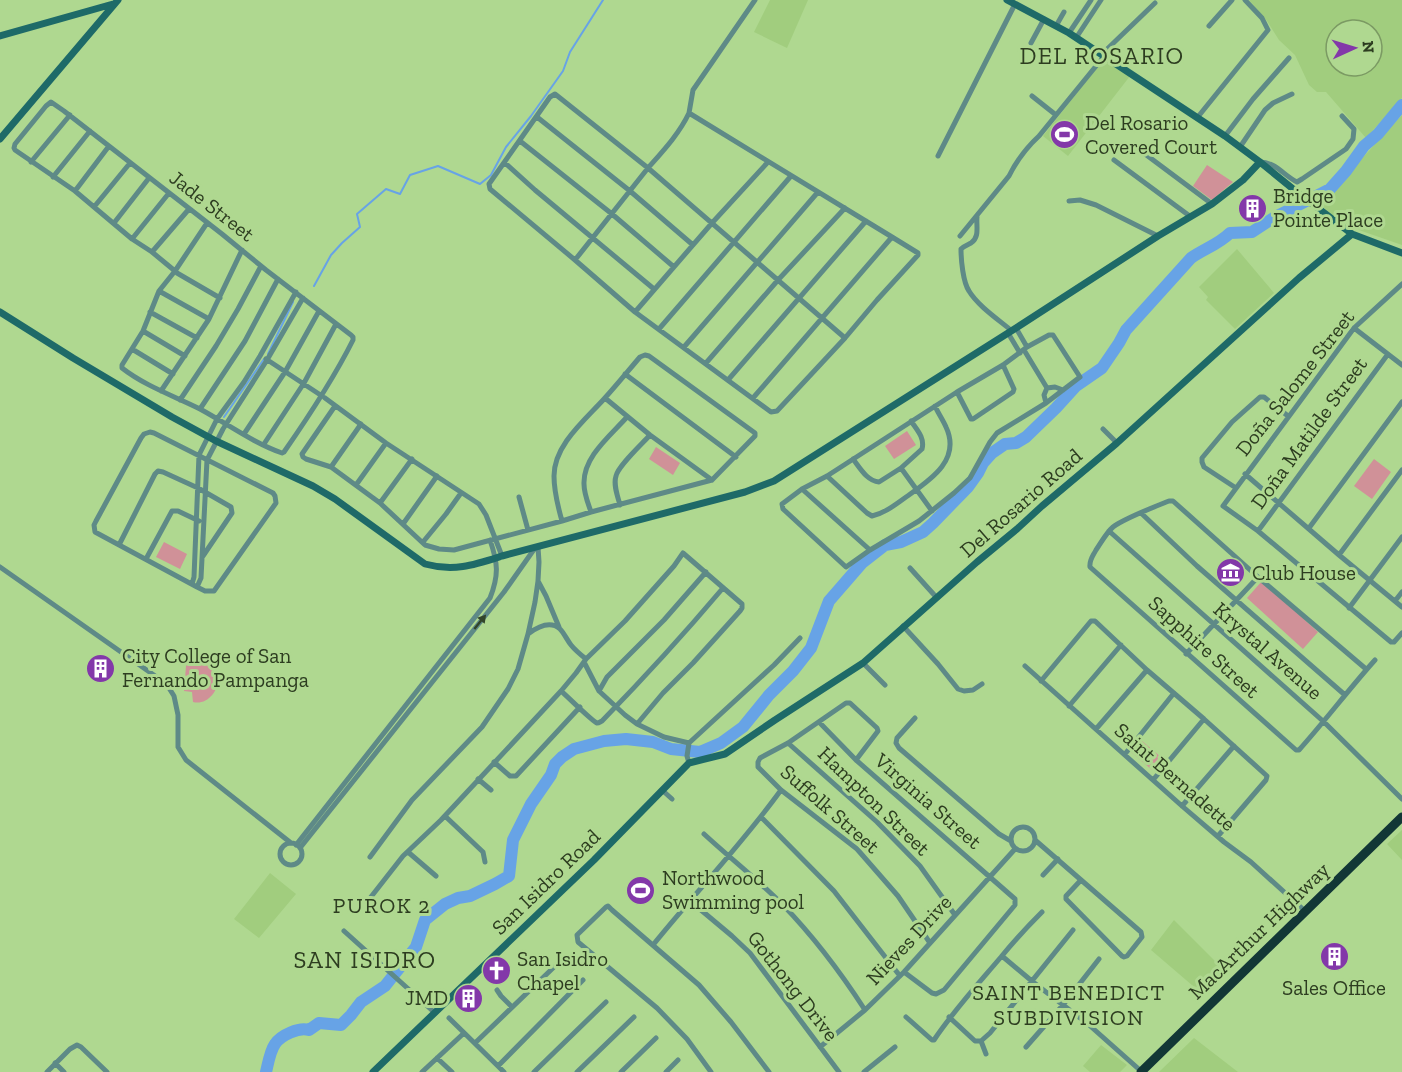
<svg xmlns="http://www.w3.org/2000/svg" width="1402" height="1072" viewBox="0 0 1402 1072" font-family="'Zilla Slab',serif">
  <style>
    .built { fill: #a1cd7e; fill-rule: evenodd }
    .green { fill: #d09198 }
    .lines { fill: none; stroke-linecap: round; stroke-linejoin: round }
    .stream { stroke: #67a3e6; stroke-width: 2 }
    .river { stroke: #67a3e6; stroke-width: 12 }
    .street { stroke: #5e8a87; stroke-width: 5 }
    .secondary { stroke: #1e6a68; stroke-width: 7 }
    .highway { stroke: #123736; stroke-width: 9 }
    .oneway { fill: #32452a }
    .labels { text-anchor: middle; stroke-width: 6; stroke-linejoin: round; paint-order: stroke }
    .poi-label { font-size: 21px; fill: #2d3d20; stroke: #afd890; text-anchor: start }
    .street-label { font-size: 21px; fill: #2d3d20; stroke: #afd890 }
    .neighbourhood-label { font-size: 22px; letter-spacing: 1.5px; fill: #2d3d20; stroke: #afd890 }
    .quarter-label { font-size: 24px; letter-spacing: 1.5px; fill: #2d3d20; stroke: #afd890 }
  </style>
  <rect width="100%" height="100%" fill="#afd890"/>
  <path class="built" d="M770,0H808L787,48L754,32Z
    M1249,0H1402V98L1366,138L1326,92H1317L1309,85L1295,55L1279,40L1267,21ZM1336,30H1372V66H1336Z
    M1104,59L1130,76L1068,156L1043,136Z
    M1402,115V245L1356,229L1334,217L1320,204Z
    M1237,249L1274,293L1235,329L1206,300L1208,297L1199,287Z
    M1402,830V860L1387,844Z
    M270,873L296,894L259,938L234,919Z
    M1174,920L1224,970L1200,992L1151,950Z
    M1194,1038L1238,1072H1159Z
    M1101,1045L1127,1065L1120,1072H1090L1083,1066Z"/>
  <path class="green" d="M1207,165L1233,182L1212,200L1193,186Z
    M907,431L916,445L894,459L885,446Z
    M656,447L680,463L673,475L649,459Z
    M1374,459L1391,472L1372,499L1354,486Z
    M164,542L187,554L180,569L156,557Z
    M1262,581L1318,632L1303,649L1247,598Z
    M194,654C235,661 217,708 193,702L192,692L184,691L186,666Z
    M1141,740L1162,758L1152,770L1131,752Z"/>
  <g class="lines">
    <path class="stream" d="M314,286L331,255L342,243L360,227L357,214L386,189L400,194L410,175L438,166L480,184L491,175L506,147L531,116L563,71L570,52L603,0
      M268,354L293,302
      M224,417L264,359"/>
    <path class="river" d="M266,1072C268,1064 270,1051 275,1044C281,1035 299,1027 309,1030L319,1023L341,1025L351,1015L361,1002L385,986L416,947L425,920L445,904L458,898L470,896L495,884L509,876L513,840L531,804L551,775L555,764L562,757L574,749L604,741L626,739L653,742L671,749L700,752L721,743L743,727L769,695L793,671L811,648L829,601L862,563L885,545L901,542L923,532L933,523L968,487L978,473L983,463L992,453L1005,444L1016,443L1026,437L1056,408L1076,386L1102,368L1119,343L1126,330L1191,258C1204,249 1219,244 1230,233L1252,232L1275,217L1330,189L1346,171L1364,146L1378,134L1402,105"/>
    <path class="street" d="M755,0L693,90L689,113L892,237L918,253V255L877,300L845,338L777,411L771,412L635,312L712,223L768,162
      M1056,26L1064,12
      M1209,26L1232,0
      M1069,33L1091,0
      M1076,38L1101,0
      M1031,43L1044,19
      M1102,54L1155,3
      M1032,96L1056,115
      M537,117L630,191L693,245
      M1197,118L1268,30L1262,18L1245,0
      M1225,136L1253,99L1289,58
      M520,141L612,214L674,267
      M1133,145L1212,204
      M1240,147L1265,110L1273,103L1292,94
      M938,156L1015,4
      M1114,160L1191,217
      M31,162L70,115
      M1260,162C1276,162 1284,176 1297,182L1302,179L1346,149L1353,139L1354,129L1342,116
      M505,163L535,190L654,289
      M53,177L90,131
      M75,191L109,146
      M1069,201L1080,200L1096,205L1158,236
      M94,207L130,163
      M977,217C976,226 980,237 971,243C967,245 964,246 961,249C961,260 963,282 969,291C978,306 999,320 1012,331
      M114,223L149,178
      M207,223L175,271L159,291L143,331L122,365V368C145,386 174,396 200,409C226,423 255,444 282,453L284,452C309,416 333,380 353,340V337L351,335L266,270L222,234L64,111L51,102L46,106L15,144L14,148L15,150L75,191L132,239L152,252L175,271L177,273L220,298
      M960,236L1009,176C1017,160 1026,148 1039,136L1105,55
      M132,239L169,193
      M152,252L189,209
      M575,260L490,189L489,184L550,97L555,94L648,168C663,151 679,134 689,113
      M1402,284L1354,328L1223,506L1258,531L1391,642H1394L1402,633
      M159,291L209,319
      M150,312L197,338
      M635,312L575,260L648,168L845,338
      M1016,328L1027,347
      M1354,328L1402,365
      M659,329L791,176
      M143,331L185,356
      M1008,333L1020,353
      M1049,335H1053L1080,377L1046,403L997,433L990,442L970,478L954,493L919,521L870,550L846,567L783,509L782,504L802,489L827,476L957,392L1003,365L1027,347Z
      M684,347L818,192
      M132,349L173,374
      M1024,350L1047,388
      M645,355L649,356L755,433V436L712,480L591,512L562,521C558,507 554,491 554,476C554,445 585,420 604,399C616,386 628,371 640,357Z
      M266,359L322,396
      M706,363L778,280L845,208
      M625,374L736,457
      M728,380L866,221
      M161,391L209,319L242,250
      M957,392L971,419H973L1013,392L1014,389L1003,365
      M325,398L386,443L479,504L486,515L502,556
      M605,398L650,435L712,480
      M753,398L892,237
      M180,400L216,346L238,309L261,266
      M1046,403L1044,395L1047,388L1055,387L1063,390
      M335,406L302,454L303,457L306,459L331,467L380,503L425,545L439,549L454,550L562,521
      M200,409L245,341L278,279
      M1103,429L1117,443
      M150,432L154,433L273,493L275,496L276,503L214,591H205L197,587L95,532L94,525L96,521L141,438L144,434Z
      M244,434L285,372L319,311
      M264,444L304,383L336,324
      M853,459C860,468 867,481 879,482L901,468L922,449C925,438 917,430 911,421
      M331,467L361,424
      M901,468L932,511
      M1245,474L1339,555L1402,607
      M827,476L867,513L872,516C886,513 897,503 909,495C932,479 961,459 946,427C943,420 938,413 935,406
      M356,485L386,443
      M1236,488L1204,467L1202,462V458L1232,422L1260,397H1264L1288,416
      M802,489L870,550
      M519,497L528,530
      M380,503L412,459
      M620,505C618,497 613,485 616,476C618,466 642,444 650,435
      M591,512C588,503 584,494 584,484C583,457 610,436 627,417
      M1141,513L1197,566L1345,695
      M403,524L437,476
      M1309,528L1402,402
      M1109,531L1324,722L1402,799
      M1258,531L1388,354
      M423,542L446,514L461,493
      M119,545L155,474L158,471L163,472L198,488L231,507L232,513L203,556
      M538,547L539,562L538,581L546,596L559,627
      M1339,555L1402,470
      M146,559L172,511H178L199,521
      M0,567L158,678L169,688L174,696L178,715V747L186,760L291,843
      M910,568L937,598
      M538,581L535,602L528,634C536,628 550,620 560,629C564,633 567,640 571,645C575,650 581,655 586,659
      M192,584L194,577L199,455L217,419L244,382L260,356L296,292
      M197,587L201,578L207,460L223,429L267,360L303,298
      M1395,601L1402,592
      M1349,608L1402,537
      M903,626L938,664L958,689L964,691L973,690L982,684
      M1186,654L1258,577
      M863,663L885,685
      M1025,666L1182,806L1224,842L1251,862L1305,911
      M1366,669L1258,577L1173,501H1169C1154,507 1125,518 1113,527C1106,533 1101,543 1096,550C1093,556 1089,560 1090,567L1296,750H1299C1325,721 1349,689 1375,660
      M1041,681L1091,621H1095L1147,670L1204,719L1267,776L1266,780L1218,836
      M561,691C566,695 593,722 597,723C599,723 600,722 602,721C644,678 684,634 723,588
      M599,691L607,677L664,620L706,572
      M1069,706L1121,645
      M915,718L897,738L896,743L899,748L999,834L1011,841
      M819,722L856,760L1015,899V905L944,990L936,994L932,993L904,972
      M637,724L664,737L689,743
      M1096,729L1147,670
      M788,743L877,822L920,866L955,915
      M1125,754L1174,693
      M856,760L878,731L877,728L850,703H846L788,743L760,758L758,762V767L781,790L857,849L898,896L930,943
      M494,762L510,776H516L580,707
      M689,763L687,756L689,743L774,665L800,638
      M478,779L491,790
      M1153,780L1204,719
      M662,790L672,799
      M1182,806L1234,746
      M445,816L483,852L485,862
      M761,817L834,891L900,976
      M1011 839a12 12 0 1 1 24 0a12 12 0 1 1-24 0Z
      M704,834C730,858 758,880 783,905C814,937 841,973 865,1010
      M1035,840L1141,932L1142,937L1127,956L1124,957L1122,956L1066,899V896L1081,880
      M280 854a11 11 0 1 1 22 0a11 11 0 1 1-22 0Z
      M296,845L490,598C499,575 498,563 490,540
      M300,848L504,592L535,548
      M408,852L436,876
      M370,857L412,800L482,727L508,689L518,669L528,634
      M1043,875L1058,859
      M689,900L732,936L750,953L839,1072
      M367,902L403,856L441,820L561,691L576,673L586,659L625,621L674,566L683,553L742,604V608L740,611L693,663L663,693L637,724L625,715L599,691L584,662
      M344,931L435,1013
      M653,945C695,893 742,844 781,790
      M1002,956L1033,982L1088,1024L1141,1071
      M497,990L501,996L512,1007
      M906,1017L932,1040H934C954,1010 978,984 1001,957C1014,941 1027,927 1042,912
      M949,1017L975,1041H981L990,1033L1073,930
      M449,1018L504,1072
      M981,1041L986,1054
      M475,1043L554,967
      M820,1047L865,1010L904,972L1015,849
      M1026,1047L1063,1005L1099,959
      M437,1058L452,1072
      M55,1063L64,1072
      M498,1066L583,980
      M47,1072L70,1049L77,1045L81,1047L107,1072
      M422,1072L464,1033
      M534,1072L606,1002
      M577,1072L634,1017
      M621,1072L656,1038
      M666,1072L678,1060
      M711,1072L687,1039L657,1008L578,942L577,935L606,907L608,906L612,910L699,985L731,1022L769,1072
      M864,1072L895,1047"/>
    <path class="secondary" d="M1007,0L1069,33L1225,136L1260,162L1298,193L1352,234L1402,253
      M0,36L113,4
      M0,139L118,0
      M0,312L73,358L172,417L216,441L313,486L335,499L425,564C454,572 474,565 502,556L745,492L774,481L1016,328L1158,236L1212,204L1243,180L1260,162
      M373,1072L594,860L689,763L725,754L775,720L863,663L977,562L1017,529L1042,506L1117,443L1299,278L1352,234"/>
    <path class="highway" d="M1141,1072L1402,817"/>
  </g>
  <defs><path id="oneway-solid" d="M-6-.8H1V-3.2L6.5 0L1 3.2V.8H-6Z" transform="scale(1.5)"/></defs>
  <use class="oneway" href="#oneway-solid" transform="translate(480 622) rotate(-51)"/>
  <defs>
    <symbol id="stadium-disc" viewBox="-11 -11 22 22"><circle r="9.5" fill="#8338a9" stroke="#afd890"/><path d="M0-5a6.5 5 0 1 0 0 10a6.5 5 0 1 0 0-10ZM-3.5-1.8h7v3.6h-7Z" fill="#fff"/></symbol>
    <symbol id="building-disc" viewBox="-11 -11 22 22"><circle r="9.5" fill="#8338a9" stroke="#afd890"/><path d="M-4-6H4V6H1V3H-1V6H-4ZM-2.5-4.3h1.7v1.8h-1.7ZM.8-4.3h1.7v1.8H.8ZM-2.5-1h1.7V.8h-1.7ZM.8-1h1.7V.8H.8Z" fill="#fff"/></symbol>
    <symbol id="museum-disc" viewBox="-11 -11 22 22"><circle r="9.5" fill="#8338a9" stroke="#afd890"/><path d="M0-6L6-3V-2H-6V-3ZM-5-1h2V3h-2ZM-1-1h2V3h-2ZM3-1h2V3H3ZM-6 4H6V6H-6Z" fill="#fff"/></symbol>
    <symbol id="church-disc" viewBox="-11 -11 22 22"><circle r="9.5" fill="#8338a9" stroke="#afd890"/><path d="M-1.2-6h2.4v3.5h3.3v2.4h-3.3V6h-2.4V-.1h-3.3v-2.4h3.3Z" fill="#fff"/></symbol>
  </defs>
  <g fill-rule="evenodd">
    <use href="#stadium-disc" x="1048" y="118" width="33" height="33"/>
    <use href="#building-disc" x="1236" y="192" width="33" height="33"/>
    <use href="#museum-disc" x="1214" y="556" width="33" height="33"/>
    <use href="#building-disc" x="84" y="652" width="33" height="33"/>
    <use href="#stadium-disc" x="624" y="874" width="33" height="33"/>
    <use href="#building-disc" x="1318" y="940" width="33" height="33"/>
    <use href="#church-disc" x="480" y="954" width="33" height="33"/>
    <use href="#building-disc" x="452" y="982" width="33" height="33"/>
  </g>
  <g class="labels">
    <g class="poi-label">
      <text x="1085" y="130">Del Rosario<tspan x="1085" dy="24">Covered Court</tspan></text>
      <text x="1273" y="203">Bridge<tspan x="1273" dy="24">Pointe Place</tspan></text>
      <text x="1252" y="580">Club House</text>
      <text x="122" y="663">City College of San<tspan x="122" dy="24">Fernando Pampanga</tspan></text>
      <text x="662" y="885">Northwood<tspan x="662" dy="24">Swimming pool</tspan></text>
      <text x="517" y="966">San Isidro<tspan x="517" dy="24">Chapel</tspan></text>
      <text x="1334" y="995" text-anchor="middle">Sales Office</text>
      <text x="448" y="1005" text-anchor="end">JMD</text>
    </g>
    <g class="street-label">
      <text transform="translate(212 206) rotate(38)" y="7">Jade Street</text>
      <text transform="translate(1295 383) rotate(-52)" y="7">Doña Salome Street</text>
      <text transform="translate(1309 433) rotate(-54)" y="7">Doña Matilde Street</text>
      <text transform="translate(1021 503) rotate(-41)" y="7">Del Rosario Road</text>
      <text transform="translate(1204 647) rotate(42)" y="7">Sapphire Street</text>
      <text transform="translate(1268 651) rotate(41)" y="7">Krystal Avenue</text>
      <text transform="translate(1175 777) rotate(41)" y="7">Saint Bernadette</text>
      <text transform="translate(874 801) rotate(44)" y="7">Hampton Street</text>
      <text transform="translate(928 801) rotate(41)" y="7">Virginia Street</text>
      <text transform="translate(830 809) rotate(41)" y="7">Suffolk Street</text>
      <text transform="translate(546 882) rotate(-44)" y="7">San Isidro Road</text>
      <text transform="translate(1259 931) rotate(-44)" y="7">MacArthur Highway</text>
      <text transform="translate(909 940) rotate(-47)" y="7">Nieves Drive</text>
      <text transform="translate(793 986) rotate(52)" y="7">Gothong Drive</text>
    </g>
    <g class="neighbourhood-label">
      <text x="382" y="913">PUROK 2</text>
      <text x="1069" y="1000">SAINT BENEDICT<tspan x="1069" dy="25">SUBDIVISION</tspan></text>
    </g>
    <g class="quarter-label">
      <text x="1102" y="64">DEL ROSARIO</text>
      <text x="365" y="968">SAN ISIDRO</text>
    </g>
  </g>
  <g transform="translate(1354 48) rotate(86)"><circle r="28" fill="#afd890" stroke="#7b9a63" stroke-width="1.5"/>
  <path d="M0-4.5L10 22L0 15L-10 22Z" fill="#8338a9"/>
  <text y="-9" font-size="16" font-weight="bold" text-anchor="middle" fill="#2d3d20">N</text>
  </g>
</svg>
